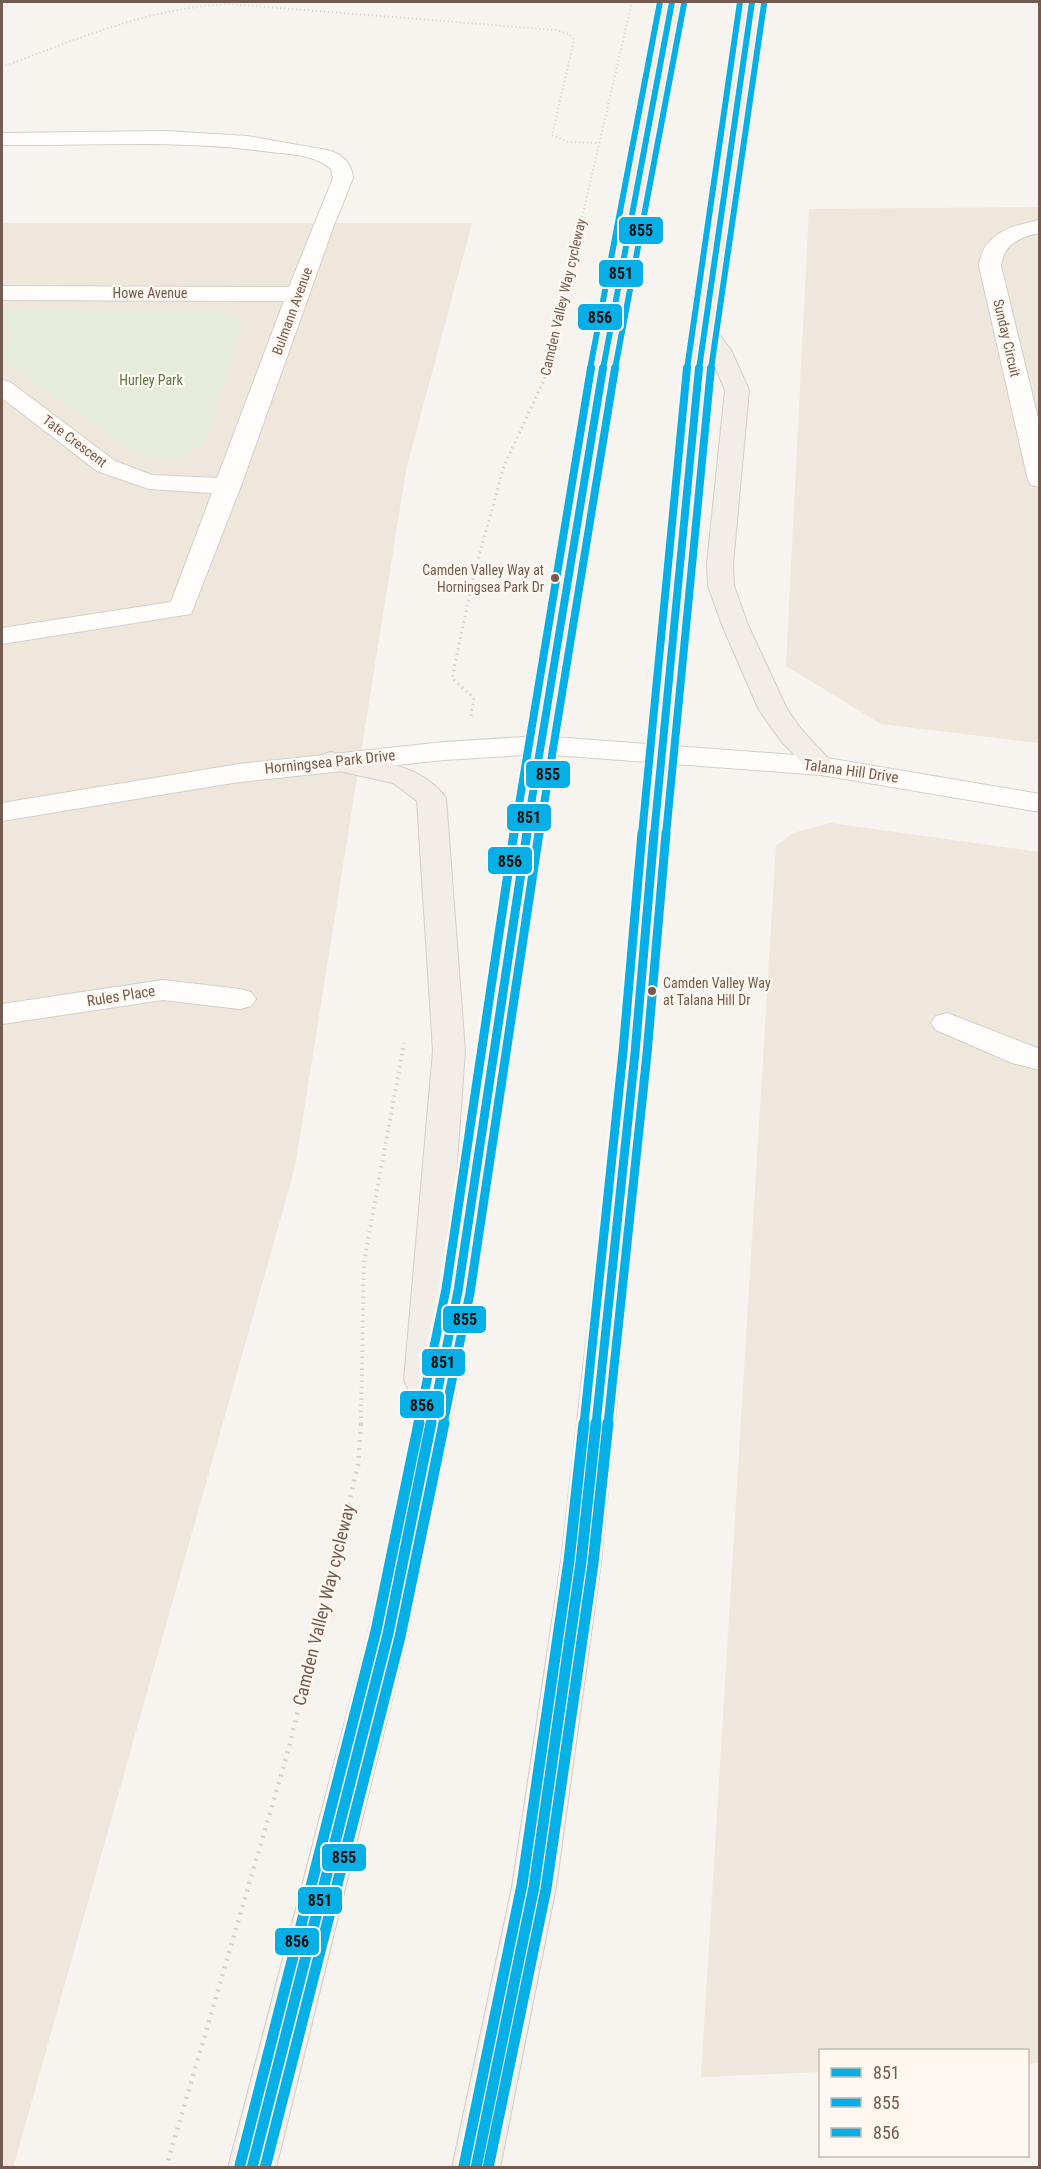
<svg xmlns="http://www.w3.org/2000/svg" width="1041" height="2169" viewBox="0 0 1041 2169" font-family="'Roboto Condensed',sans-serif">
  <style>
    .residential { fill: #efe6dc }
    .green { fill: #e5edda }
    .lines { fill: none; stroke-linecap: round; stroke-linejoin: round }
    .minor-casing { stroke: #d4cfc9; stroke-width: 2 }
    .tertiary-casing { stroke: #d4cfc9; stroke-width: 2 }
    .primary-casing { stroke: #d5cdc8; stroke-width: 2 }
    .path-far3 { stroke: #d7d1cd; stroke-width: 2; stroke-dasharray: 1 3; stroke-linecap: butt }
    .path-far2 { stroke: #d7d1cd; stroke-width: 3; stroke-dasharray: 1.5 4; stroke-linecap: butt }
    .path-far1 { stroke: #d7d1cd; stroke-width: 4; stroke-dasharray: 1.5 4.5; stroke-linecap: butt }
    .path { stroke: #d7d1cd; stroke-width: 4.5; stroke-dasharray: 2 6; stroke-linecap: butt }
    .minor { fill: #fefdfc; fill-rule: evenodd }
    .tertiary { fill: #fefdfc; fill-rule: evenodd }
    .primary { fill: #f2ede7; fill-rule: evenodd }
    .bus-1-far3-casing { stroke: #fef8f1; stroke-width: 9 }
    .bus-1-far2-casing { stroke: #fef8f1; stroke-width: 11 }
    .bus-1-far1-casing { stroke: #fef8f1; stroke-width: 14 }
    .bus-1-casing { stroke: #fef8f1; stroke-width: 16 }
    .bus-2-far3-casing { stroke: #fef8f1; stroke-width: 9 }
    .bus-2-far2-casing { stroke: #fef8f1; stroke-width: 11 }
    .bus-2-far1-casing { stroke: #fef8f1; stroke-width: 14 }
    .bus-2-casing { stroke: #fef8f1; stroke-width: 16 }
    .bus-3-far3-casing { stroke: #fef8f1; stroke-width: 9 }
    .bus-3-far2-casing { stroke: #fef8f1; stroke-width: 11 }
    .bus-3-far1-casing { stroke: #fef8f1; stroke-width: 14 }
    .bus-3-casing { stroke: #fef8f1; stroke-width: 16 }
    .bus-1-far3 { stroke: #06b0e7; stroke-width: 6 }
    .bus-1-far2 { stroke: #06b0e7; stroke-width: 8 }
    .bus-1-far1 { stroke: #06b0e7; stroke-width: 9 }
    .bus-1 { stroke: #06b0e7; stroke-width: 11 }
    .bus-2-far3 { stroke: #06b0e7; stroke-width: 6 }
    .bus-2-far2 { stroke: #06b0e7; stroke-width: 8 }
    .bus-2-far1 { stroke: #06b0e7; stroke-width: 9 }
    .bus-2 { stroke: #06b0e7; stroke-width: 11 }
    .bus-3-far3 { stroke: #06b0e7; stroke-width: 6 }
    .bus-3-far2 { stroke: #06b0e7; stroke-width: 8 }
    .bus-3-far1 { stroke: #06b0e7; stroke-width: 9 }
    .bus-3 { stroke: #06b0e7; stroke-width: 11 }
    .bus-dot { fill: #745b4f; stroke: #fef8f1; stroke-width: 2 }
    .labels { text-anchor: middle; stroke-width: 4.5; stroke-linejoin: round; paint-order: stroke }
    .far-street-label { font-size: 14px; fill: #745b4f; stroke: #fef8f1 }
    .far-park-label { font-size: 14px; fill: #587848; stroke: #fef8f1 }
    .bus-label { font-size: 14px; fill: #745b4f; stroke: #fef8f1; text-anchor: end }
    .street-label { font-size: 15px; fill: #745b4f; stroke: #fef8f1 }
    .near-street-label { font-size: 18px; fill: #745b4f; stroke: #fef8f1 }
    .line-badge { stroke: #fef8f1; stroke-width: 2 }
    .pale-badge-label { font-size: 16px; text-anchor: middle; font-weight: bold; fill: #111 }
  </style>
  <rect width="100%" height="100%" fill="#f7f3ee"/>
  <path class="residential" d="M1039,207V743L881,724L786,666L809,209Z
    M2,223H472L406,470L295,1167L13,2168L2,2167Z
    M830,823L1039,852V2063L1028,2064V2050H820V2072L701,2077L776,846L793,833Z"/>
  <path class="green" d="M2,310L217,311L243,319L207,442L176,460L146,457L129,450L2,359Z"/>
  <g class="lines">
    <defs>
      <path id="minor" d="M165,131L247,136L327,150C341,153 352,163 353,178L333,228L241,486L191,614L2,644V628L171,602L212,493L149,489L97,471L2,398V380L10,382L115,461L152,475L217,478L284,301L2,300V286L289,287L333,178L331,169C316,155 290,154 270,152C181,139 91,146 2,145V133Z
        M1040,220V233C1019,237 1004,244 1001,266L1040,426V487L1031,485L1028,480L979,266C983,233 1011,226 1040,220Z
        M163,980L240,989L251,992L256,999L251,1006L240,1009L163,1000L2,1024V1004Z
        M947,1013L1040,1049V1070L1012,1063L936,1030L931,1023L936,1016Z"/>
      <path id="tertiary" d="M540,736L821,757L1040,794V812L821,775L540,754L444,760L239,782L2,821V803L239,764L444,742Z"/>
      <path id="primary" d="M663,2H681L609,399L554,745L476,1291L408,1634L276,2168H228L368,1634L419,1393L409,1390L404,1380L433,1051L417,801L393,783L321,767L317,761L321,755L331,752C370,761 421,762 446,798L465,1051L454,1204C517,802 580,401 663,2Z
        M743,2H761L715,329L731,350L749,390L733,564L734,586L748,625L787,709L801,729L835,766L831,772L821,775L811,772L781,741L759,710L722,625L708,586L707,564L725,390L712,360L675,753L651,1053L601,1562L556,1887L500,2168H452L512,1887L561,1562L619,1053L647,753L692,330Z"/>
    </defs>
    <use href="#minor" class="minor-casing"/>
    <use href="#tertiary" class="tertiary-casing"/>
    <use href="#primary" class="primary-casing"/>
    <path class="path-far3" d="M2,67C77,39 148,8 229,4L556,30L569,34L574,40L552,135L568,142L599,143
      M547,369L632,2"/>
    <path class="path-far2" d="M471,716L474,698L452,678L474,574L504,466L544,380L547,368"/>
    <path class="path-far1" d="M361,1424L364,1262L404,1043"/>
    <path class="path" d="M166,2168L288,1751L358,1465L361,1423"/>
    <use href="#minor" class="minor"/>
    <use href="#tertiary" class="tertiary"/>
    <use href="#primary" class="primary"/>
    <defs>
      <path id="bus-1-far3" d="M603,369L672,2
        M699,369L752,2"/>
      <path id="bus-1-far2" d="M526,835L603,368
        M654,835L699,368"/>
      <path id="bus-1-far1" d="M431,1424L458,1291L527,833
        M596,1424L635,1053L654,833"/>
      <path id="bus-1" d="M252,2168L388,1634L431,1423
        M476,2168L534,1887L581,1562L596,1423"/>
      <path id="bus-2-far3" d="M615,369L684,4
        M711,369L764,4"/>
      <path id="bus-2-far2" d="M539,835L615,368
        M666,835L711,368"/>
      <path id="bus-2-far1" d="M443,1424L470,1293L539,833
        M608,1424L647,1054L666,833"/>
      <path id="bus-2" d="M265,2168L400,1637L444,1423
        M488,2168L546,1889L593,1564L608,1423"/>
      <path id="bus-3-far3" d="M590,369L660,2
        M687,369L740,2"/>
      <path id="bus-3-far2" d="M514,835L591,368
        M642,835L687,368"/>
      <path id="bus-3-far1" d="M418,1424L446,1289L514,833
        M584,1424L623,1052L642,833"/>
      <path id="bus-3" d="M240,2165L376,1631L419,1423
        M464,2166L522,1885L569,1561L584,1423"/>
    </defs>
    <use href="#bus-1-far3" class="bus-1-far3-casing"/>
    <use href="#bus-1-far2" class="bus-1-far2-casing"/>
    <use href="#bus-1-far1" class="bus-1-far1-casing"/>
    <use href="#bus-1" class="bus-1-casing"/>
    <use href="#bus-2-far3" class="bus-2-far3-casing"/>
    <use href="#bus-2-far2" class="bus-2-far2-casing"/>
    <use href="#bus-2-far1" class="bus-2-far1-casing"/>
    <use href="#bus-2" class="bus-2-casing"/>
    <use href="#bus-3-far3" class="bus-3-far3-casing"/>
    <use href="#bus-3-far2" class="bus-3-far2-casing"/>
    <use href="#bus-3-far1" class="bus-3-far1-casing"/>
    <use href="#bus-3" class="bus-3-casing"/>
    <use href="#bus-1-far3" class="bus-1-far3"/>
    <use href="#bus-1-far2" class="bus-1-far2"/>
    <use href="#bus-1-far1" class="bus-1-far1"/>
    <use href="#bus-1" class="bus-1"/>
    <use href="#bus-2-far3" class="bus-2-far3"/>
    <use href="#bus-2-far2" class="bus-2-far2"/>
    <use href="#bus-2-far1" class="bus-2-far1"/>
    <use href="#bus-2" class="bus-2"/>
    <use href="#bus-3-far3" class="bus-3-far3"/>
    <use href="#bus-3-far2" class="bus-3-far2"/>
    <use href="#bus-3-far1" class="bus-3-far1"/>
    <use href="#bus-3" class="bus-3"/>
  </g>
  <g class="bus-dot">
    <circle cx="555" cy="578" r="5"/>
    <circle cx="652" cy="991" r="5"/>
  </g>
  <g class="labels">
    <g class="far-street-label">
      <text x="150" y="298">Howe Avenue</text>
      <text transform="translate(563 297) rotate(-77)" y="5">Camden Valley Way cycleway</text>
      <text transform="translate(292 311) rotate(-70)" y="5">Bulmann Avenue</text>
      <text transform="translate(1007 338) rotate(77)" y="5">Sunday Circuit</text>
      <text transform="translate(75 441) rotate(37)" y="5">Tate Crescent</text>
    </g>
    <g class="far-park-label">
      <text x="151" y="385">Hurley Park</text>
    </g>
    <g class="bus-label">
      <text x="544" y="575">Camden Valley Way at<tspan x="544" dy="17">Horningsea Park Dr</tspan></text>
      <text x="663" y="988" text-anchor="start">Camden Valley Way<tspan x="663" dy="17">at Talana Hill Dr</tspan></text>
    </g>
    <g class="street-label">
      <text transform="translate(330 762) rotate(-6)" y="5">Horningsea Park Drive</text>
      <text transform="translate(851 771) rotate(8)" y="5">Talana Hill Drive</text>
      <text transform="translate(121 996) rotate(-9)" y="5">Rules Place</text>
    </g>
    <g class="near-street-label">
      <text transform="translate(324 1605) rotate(-76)" y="6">Camden Valley Way cycleway</text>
    </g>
  </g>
  <g class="line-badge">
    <rect x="618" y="216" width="46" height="29" rx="6" fill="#06b0e7"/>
    <rect x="598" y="259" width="46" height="29" rx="6" fill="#06b0e7"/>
    <rect x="577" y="303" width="46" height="28" rx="6" fill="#06b0e7"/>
    <rect x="525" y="760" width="46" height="29" rx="6" fill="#06b0e7"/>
    <rect x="506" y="803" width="46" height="29" rx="6" fill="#06b0e7"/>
    <rect x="487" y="846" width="46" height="29" rx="6" fill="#06b0e7"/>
    <rect x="442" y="1305" width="45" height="29" rx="6" fill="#06b0e7"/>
    <rect x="421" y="1348" width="45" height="29" rx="6" fill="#06b0e7"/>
    <rect x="399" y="1390" width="46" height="29" rx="6" fill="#06b0e7"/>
    <rect x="321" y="1843" width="46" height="29" rx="6" fill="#06b0e7"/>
    <rect x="297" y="1886" width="46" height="29" rx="6" fill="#06b0e7"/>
    <rect x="274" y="1927" width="46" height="29" rx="6" fill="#06b0e7"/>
  </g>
  <g class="pale-badge-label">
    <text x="641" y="236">855</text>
    <text x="621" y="279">851</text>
    <text x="600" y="323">856</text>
    <text x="548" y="780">855</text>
    <text x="529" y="823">851</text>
    <text x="510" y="867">856</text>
    <text x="465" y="1325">855</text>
    <text x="443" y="1368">851</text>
    <text x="422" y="1411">856</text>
    <text x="344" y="1863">855</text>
    <text x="320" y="1906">851</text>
    <text x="297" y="1947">856</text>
  </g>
  <rect width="1041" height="2169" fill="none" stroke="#745b4f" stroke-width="6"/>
  <rect x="819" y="2049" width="210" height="108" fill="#fef8f1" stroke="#c7b9b0" stroke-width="1.5"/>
  <rect x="831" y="2068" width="30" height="9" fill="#06b0e7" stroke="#c7b9b0" stroke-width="1.5"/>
  <text x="873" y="2079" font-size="18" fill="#745b4f">851</text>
  <rect x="831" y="2098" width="30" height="9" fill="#06b0e7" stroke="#c7b9b0" stroke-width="1.5"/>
  <text x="873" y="2109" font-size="18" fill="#745b4f">855</text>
  <rect x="831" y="2128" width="30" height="9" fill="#06b0e7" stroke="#c7b9b0" stroke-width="1.5"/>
  <text x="873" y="2139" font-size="18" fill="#745b4f">856</text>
</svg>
